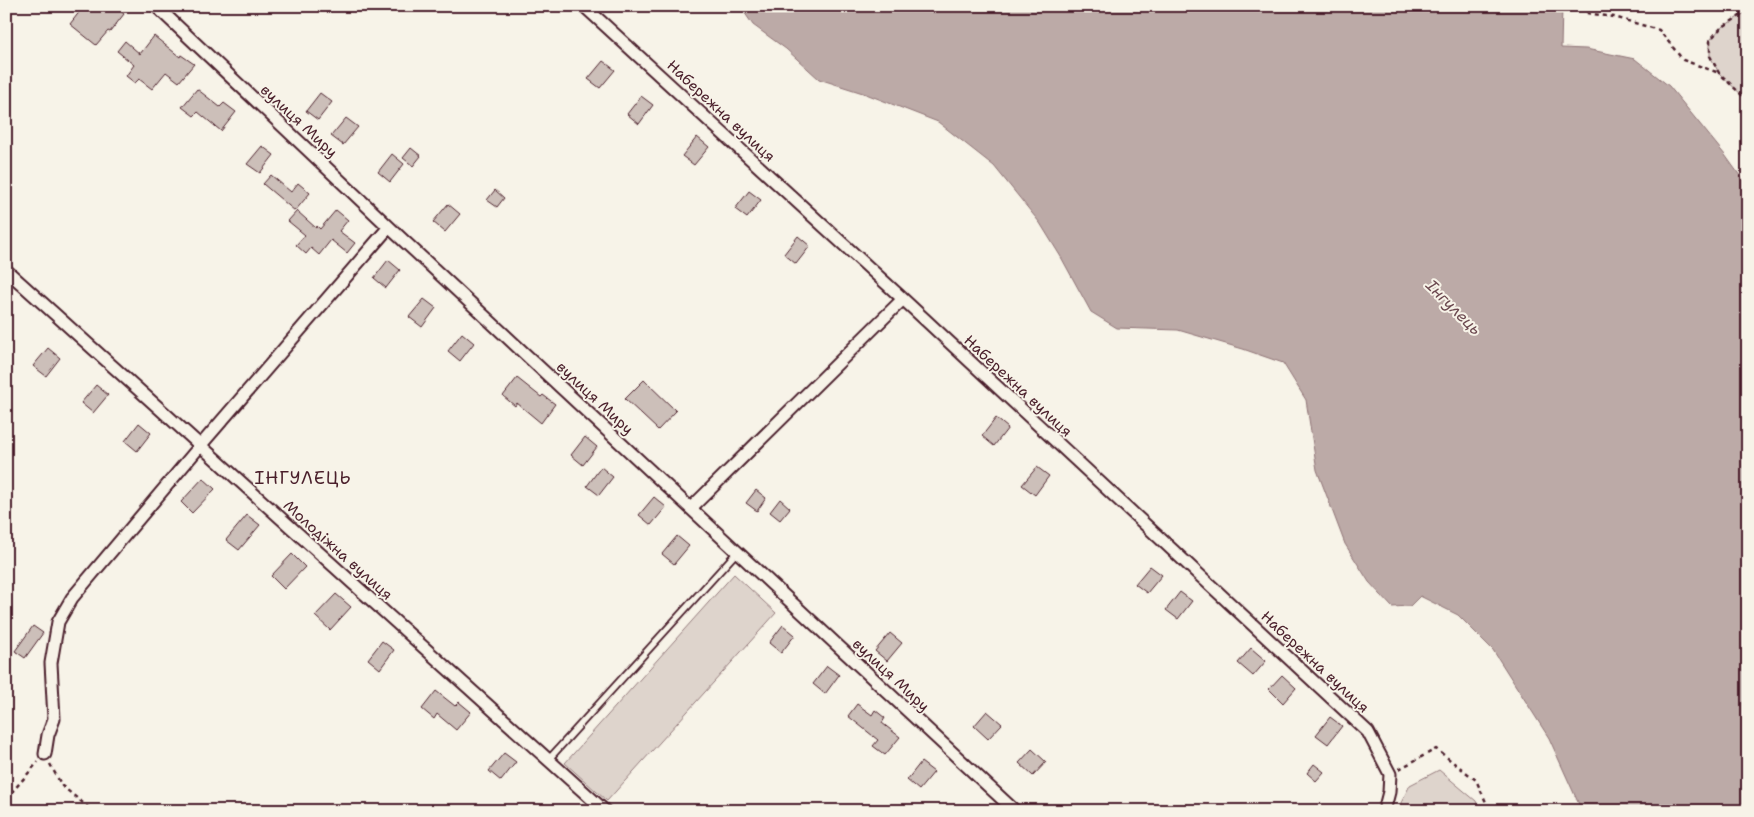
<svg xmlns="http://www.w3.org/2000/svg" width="1754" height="817" viewBox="0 0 1754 817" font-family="'Shantell Sans',sans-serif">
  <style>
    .green { fill: #ded4cc; stroke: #947a7c }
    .water { fill: #bcaaa7; stroke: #8e7275 }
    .building { fill: #ccbfb9; stroke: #4a1f2b }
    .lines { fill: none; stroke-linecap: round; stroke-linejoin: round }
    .lane-casing { stroke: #4a1f2b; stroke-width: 9 }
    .street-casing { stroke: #4a1f2b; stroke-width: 15 }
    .path { stroke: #4a1f2b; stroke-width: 2.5; stroke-dasharray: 4 4; stroke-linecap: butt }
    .lane { stroke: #f7f3e8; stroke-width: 5.5 }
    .street { stroke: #f7f3e8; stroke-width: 11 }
    .labels { text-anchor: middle; stroke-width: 4; stroke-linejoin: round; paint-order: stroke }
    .street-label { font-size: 15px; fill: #4a1f2b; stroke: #f7f3e8 }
    .water-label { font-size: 16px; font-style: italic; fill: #6c4950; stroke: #f7f3e8 }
    .quarter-label { font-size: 18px; letter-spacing: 1px; fill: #4a1f2b; stroke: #f7f3e8 }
  </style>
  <rect width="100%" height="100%" fill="#f7f3e8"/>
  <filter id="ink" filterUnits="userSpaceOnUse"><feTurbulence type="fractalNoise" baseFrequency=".02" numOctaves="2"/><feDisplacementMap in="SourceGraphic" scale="10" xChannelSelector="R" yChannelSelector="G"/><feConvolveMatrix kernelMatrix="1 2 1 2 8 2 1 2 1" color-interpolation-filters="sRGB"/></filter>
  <g filter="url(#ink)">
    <path class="green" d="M1748,11V101L1719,73L1710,56V40L1721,28Z
      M734,574L776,613L607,801L565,763Z
      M1439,770L1476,801L1480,811H1397L1410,785Z"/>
    <path class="water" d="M740,6H1562L1561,48L1586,49L1635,59L1669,86L1725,155L1748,187V811H1582L1549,738L1493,650L1458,615L1420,596L1410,606L1392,607L1369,582L1345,544L1317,470L1306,400L1283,363L1243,349L1178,330L1117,328L1091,312L1061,257L1040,223L994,166L938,122L866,94L819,79L786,49L753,25Z"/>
    <path class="building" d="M84,6H115L124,14L110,32L108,31L96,45L70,24Z
      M154,36L180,57L181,55L194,64L179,82L166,72L152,89L139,79L135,83L126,76L134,65L117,51L125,41L140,54Z
      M603,61L615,70L600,88L588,79Z
      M197,89L220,107L224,103L236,112L221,131L198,112L194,116L182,107Z
      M320,93L332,102L318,120L306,111Z
      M641,96L653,105L639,124L627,114Z
      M346,118L358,127L343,145L331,136Z
      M697,137L709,147L694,165L682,156Z
      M262,146L274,155L260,173L247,164Z
      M411,148L421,156L413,166L403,158Z
      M392,154L404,164L390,182L378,172Z
      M271,175L291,192L298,183L310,193L295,211L263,184Z
      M495,190L504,198L497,207L487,200Z
      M749,191L761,200L747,218L735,209Z
      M448,204L460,214L445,232L433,222Z
      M336,210L348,220L339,231L355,243L347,253L331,240L319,255L311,248L306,254L296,245L305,235L288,221L297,211L316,228L317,226L320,229Z
      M798,236L810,246L796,264L784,254Z
      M388,260L400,270L386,288L374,278Z
      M424,299L436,308L422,327L409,317Z
      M462,333L474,343L460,361L448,351Z
      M48,348L60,358L46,376L33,366Z
      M517,378L541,397L543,395L555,404L541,423L517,403L515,406L503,396Z
      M644,380L676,411L658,430L625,399Z
      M96,385L108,395L93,413L81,403Z
      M996,418L1008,428L994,446L982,436Z
      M139,423L151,433L137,451L125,441Z
      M585,437L597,447L583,465L571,455Z
      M601,467L613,477L599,495L587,486Z
      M1037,467L1049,476L1035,495L1022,485Z
      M203,478L215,489L192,513L181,502Z
      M756,490L766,498L757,511L746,503Z
      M654,497L666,507L651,525L639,515Z
      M780,499L790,508L780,520L770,512Z
      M247,515L260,525L239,550L226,540Z
      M677,536L689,546L674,564L662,554Z
      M292,554L305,567L284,589L271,576Z
      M1150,566L1162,575L1147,593L1135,584Z
      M1180,592L1192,601L1178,619L1166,610Z
      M336,594L351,607L330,630L315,616Z
      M783,625L795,635L781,653L769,643Z
      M33,626L43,633L25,658L15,651Z
      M890,633L902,643L887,661L875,651Z
      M382,641L394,650L380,669L368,659Z
      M1251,648L1266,661L1253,676L1238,663Z
      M827,666L839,675L825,694L813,684Z
      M1282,675L1296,688L1283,703L1269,689Z
      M436,691L455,706L459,702L471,712L456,730L437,714L434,719L422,709Z
      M857,704L872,715L875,710L885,718L882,723L900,737L885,755L873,746L878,740L848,716Z
      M987,711L1002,724L988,739L974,726Z
      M1330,717L1342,726L1328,744L1316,735Z
      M1032,749L1046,762L1033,776L1019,763Z
      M504,753L516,762L501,781L489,771Z
      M921,762L934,772L919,790L907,780Z
      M1314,764L1324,772L1316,781L1307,773Z"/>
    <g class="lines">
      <defs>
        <path id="lane" d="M548,760L737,552"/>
        <path id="street" d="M156,6L389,227L1015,811
          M584,6L903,299L1368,732L1390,774L1389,792L1384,811
          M6,270L605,811
          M691,508L903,299
          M45,754L48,735L54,719L51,663L58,622L72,598L200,446L389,227"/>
      </defs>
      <use href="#lane" class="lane-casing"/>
      <use href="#street" class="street-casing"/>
      <path class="path" d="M1585,6L1586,13L1614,17L1659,30L1683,60L1719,73
        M1748,11L1721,28L1710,40V56L1719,73L1748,101
        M50,764L62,786L93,811
        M1399,769L1436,749L1476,780L1490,811
        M6,799L38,762"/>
      <use href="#lane" class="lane"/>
      <use href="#street" class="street"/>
    </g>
  </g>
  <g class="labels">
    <g class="street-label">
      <text transform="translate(721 111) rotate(43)" y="5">Набережна вулиця</text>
      <text transform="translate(299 121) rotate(43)" y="5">вулиця Миру</text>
      <text transform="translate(1018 386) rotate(43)" y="5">Набережна вулиця</text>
      <text transform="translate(595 398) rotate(43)" y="5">вулиця Миру</text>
      <text transform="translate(338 550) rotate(42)" y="5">Молодіжна вулиця</text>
      <text transform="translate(1315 662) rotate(43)" y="5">Набережна вулиця</text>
      <text transform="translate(891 675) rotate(43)" y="5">вулиця Миру</text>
    </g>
    <g class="water-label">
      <text transform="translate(1454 307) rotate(45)" y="6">Інгулець</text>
    </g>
    <g class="quarter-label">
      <text x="303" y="484">ІНГУЛЕЦЬ</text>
    </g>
  </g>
  <rect width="1754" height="817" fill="none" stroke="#f7f3e8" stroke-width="25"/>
  <rect x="12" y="12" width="1729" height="792" fill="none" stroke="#4a1f2b" stroke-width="2" filter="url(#ink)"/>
</svg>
